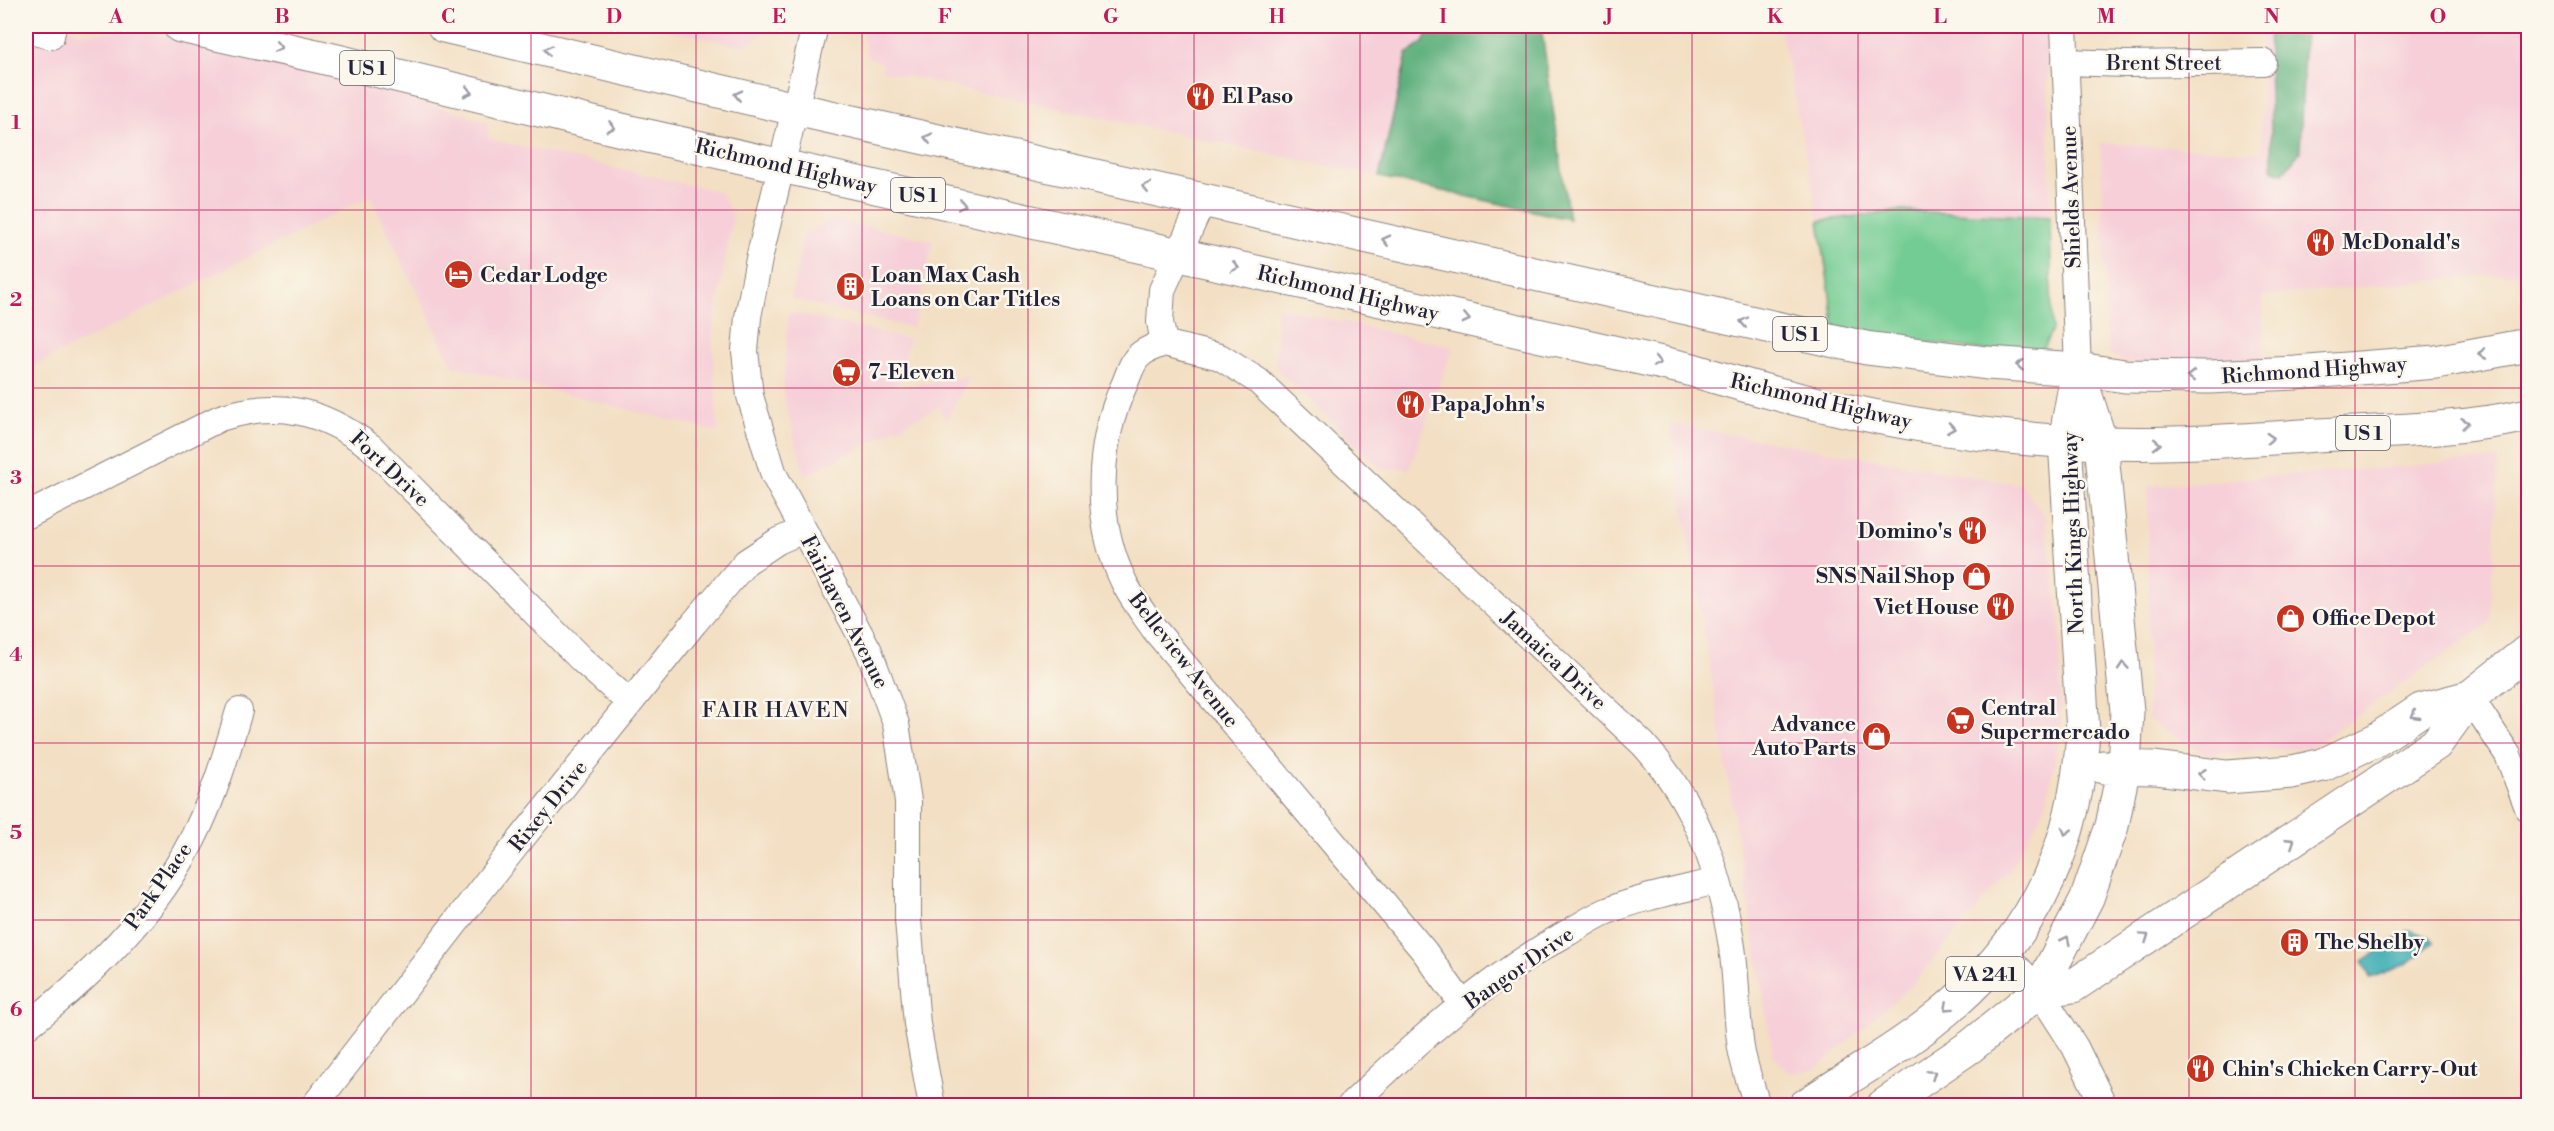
<svg xmlns="http://www.w3.org/2000/svg" width="2554" height="1131" viewBox="0 0 2554 1131" font-family="'Libre Bodoni',serif">
  <style>
    .built { fill: #f6cfd8 }
    .green { fill: #73cc93; stroke: #4a7767; stroke-width: 1.5 }
    .forest { fill: #5eb07d; stroke: #40695c; stroke-width: 1.5 }
    .water { fill: #3daeb5; stroke: #306878; stroke-width: 1.5 }
    .lines { fill: none; stroke-linecap: round; stroke-linejoin: round }
    .minor-casing { stroke: #8a807f; stroke-width: 28 }
    .major-casing { stroke: #8a807f; stroke-width: 35 }
    .highway-casing { stroke: #8a807f; stroke-width: 35 }
    .minor { stroke: #fff; stroke-width: 26 }
    .major { stroke: #fff; stroke-width: 33 }
    .highway { stroke: #fff; stroke-width: 33 }
    .oneway { stroke: #9c9ca7 }
    .grid { fill: none; stroke: #c2185b; stroke-width: 1.5; stroke-opacity: 0.55 }
    .labels { text-anchor: middle; stroke-width: 5; stroke-linejoin: round; paint-order: stroke }
    .shield { fill: #fbf7ec; stroke: #636270; stroke-width: 1.5 }
    .shield-label { font-size: 20px; font-weight: bold; fill: #22223b }
    .street-label { font-size: 21px; fill: #22223b; stroke: #fbf7ec }
    .poi-label { font-size: 21px; font-weight: bold; fill: #22223b; stroke: #fbf7ec; text-anchor: start }
    .neighbourhood-label { font-size: 22px; letter-spacing: 1.5px; fill: #22223b; stroke: #fbf7ec }
    .neatline { fill: none; stroke: #c2185b; stroke-width: 2 }
    .grid-label { font-size: 20px; text-anchor: middle; font-weight: bold; fill: #c2185b }
  </style>
  <rect width="100%" height="100%" fill="#fbf7ec"/>
  <filter id="ink" filterUnits="userSpaceOnUse"><feTurbulence type="fractalNoise" baseFrequency=".0167" numOctaves="2"/><feDisplacementMap in="SourceGraphic" scale="12" xChannelSelector="R" yChannelSelector="G"/><feConvolveMatrix kernelMatrix="1 2 1 2 8 2 1 2 1" color-interpolation-filters="sRGB"/></filter>
  <filter id="wash" filterUnits="userSpaceOnUse"><feTurbulence type="fractalNoise" baseFrequency=".008" numOctaves="4" result="noise"/><feDisplacementMap in="SourceGraphic" scale="24" xChannelSelector="R" yChannelSelector="G"/><feGaussianBlur stdDeviation="1.35" result="paint"/><feColorMatrix in="noise" values="0 0 0 0 0 0 0 0 0 0 0 0 0 0 0 0 0 1.4 0 .05"/><feComposite in="paint" operator="in"/></filter>
  <g filter="url(#wash)">
    <rect width="100%" height="100%" fill="#f3dfc3"/>
    <path class="built" d="M26,26L61,27L86,34L137,30L344,76L487,122L489,139L720,192L733,215L712,335L718,432L453,366L370,196L26,370Z
      M649,26H772L769,30L744,47Z
      M867,26H1428L1424,42L1407,54L1379,177L882,71L883,64L867,56L862,32Z
      M1780,26H2047L2050,217L1899,211L1819,221Z
      M2261,26H2528V272L2263,296V367L2126,362L2108,353L2100,143L2262,152Z
      M833,219L933,241L913,328L791,299L803,234Z
      M1277,307L1453,347L1409,469H1381L1275,367Z
      M788,312L909,339L898,387L969,376L945,423L940,406L805,476L783,395Z
      M1670,424L2022,485L2045,517L2060,622L2061,727L2046,805L2011,868L1912,985L1816,1069L1789,1073L1773,1055Z
      M2498,459L2490,623L2311,747L2206,754L2148,720V486Z"/>
    <path class="green" d="M1899,211L2050,217L2052,330L2043,348L2025,356L1835,329L1819,221Z"/>
    <path class="forest" d="M1428,26H1541L1569,219L1379,177L1407,54L1424,42Z
      M2268,26H2305L2300,152L2283,173L2272,169Z"/>
    <path class="water" d="M2409,930L2430,937L2434,942L2405,965L2370,978L2363,961Z"/>
  </g>
  <g filter="url(#ink)">
    <g class="lines">
      <defs>
        <path id="minor" d="M815,26L759,259L748,317L745,351L750,396L774,475L869,651L896,724L908,801V920L917,1024L932,1106
          M2064,26L2078,369
          M26,30L51,36L53,26
          M2065,62L2126,64L2263,62
          M1164,343L1220,357L1258,381L1643,744C1696,802 1720,870 1732,947C1737,981 1736,1015 1741,1048C1744,1067 1752,1087 1757,1106
          M1164,343C1157,346 1146,349 1140,355C1132,361 1129,374 1125,383C1097,443 1094,520 1123,580C1131,598 1144,614 1155,630L1424,951L1463,1005
          M1164,343L1160,322L1162,290L1203,200
          M26,516L220,418C279,399 323,411 371,447L582,660L630,703
          M2470,697L2508,755L2528,808
          M2004,953L2039,991L2075,1047L2104,1106
          M26,1027C94,974 161,908 198,828C216,790 227,751 239,711
          M314,1106L494,873L694,623L746,562L778,541L803,530
          M1350,1106C1416,1042 1487,978 1567,933C1580,926 1593,917 1607,911C1642,897 1680,890 1717,881"/>
        <path id="major" d="M2103,767L2155,768L2227,777L2292,772L2323,765L2376,740L2421,710L2470,697
          M2039,991L2073,986L2436,744L2470,697L2528,651
          M1805,1106C1846,1078 1891,1054 1930,1023C2029,946 2075,856 2083,732L2065,441L2078,369
          M1883,1106L1971,1046L2039,991L2087,898L2112,826L2124,766L2127,711L2101,443L2079,374"/>
        <path id="highway" d="M180,26L321,57L630,132L1689,369C1823,410 1964,440 2104,443C2175,445 2246,440 2317,435C2386,431 2461,430 2528,415
          M444,26L795,109L1866,348L1987,363L2078,369L2125,376L2209,377L2296,373L2436,362L2528,345"/>
      </defs>
      <use href="#minor" class="minor-casing"/>
      <use href="#major" class="major-casing"/>
      <use href="#highway" class="highway-casing"/>
      <use href="#minor" class="minor"/>
      <use href="#major" class="major"/>
      <use href="#highway" class="highway"/>
    </g>
    <defs><path id="oneway-chevron" d="M-2-3.5L2.5 0L-2 3.5" fill="none" stroke-width="1.6" stroke-linecap="round" stroke-linejoin="round" transform="scale(1.5)"/></defs>
    <g class="oneway">
      <use href="#oneway-chevron" transform="translate(278 47) rotate(12)"/>
      <use href="#oneway-chevron" transform="translate(548 50) rotate(-167)"/>
      <use href="#oneway-chevron" transform="translate(468 92) rotate(14)"/>
      <use href="#oneway-chevron" transform="translate(738 95) rotate(-167)"/>
      <use href="#oneway-chevron" transform="translate(611 127) rotate(14)"/>
      <use href="#oneway-chevron" transform="translate(928 138) rotate(-167)"/>
      <use href="#oneway-chevron" transform="translate(1146 187) rotate(-167)"/>
      <use href="#oneway-chevron" transform="translate(962 205) rotate(12)"/>
      <use href="#oneway-chevron" transform="translate(1386 240) rotate(-167)"/>
      <use href="#oneway-chevron" transform="translate(1235 267) rotate(12)"/>
      <use href="#oneway-chevron" transform="translate(1466 319) rotate(13)"/>
      <use href="#oneway-chevron" transform="translate(1744 322) rotate(-168)"/>
      <use href="#oneway-chevron" transform="translate(2482 354) rotate(170)"/>
      <use href="#oneway-chevron" transform="translate(1657 362) rotate(13)"/>
      <use href="#oneway-chevron" transform="translate(2020 365) rotate(-176)"/>
      <use href="#oneway-chevron" transform="translate(2191 376) rotate(-179)"/>
      <use href="#oneway-chevron" transform="translate(2465 423) rotate(-6)"/>
      <use href="#oneway-chevron" transform="translate(1951 428) rotate(9)"/>
      <use href="#oneway-chevron" transform="translate(2270 438) rotate(-3)"/>
      <use href="#oneway-chevron" transform="translate(2157 444) rotate(1)"/>
      <use href="#oneway-chevron" transform="translate(2123 666) rotate(-94)"/>
      <use href="#oneway-chevron" transform="translate(2415 715) rotate(149)"/>
      <use href="#oneway-chevron" transform="translate(2202 774) rotate(-173)"/>
      <use href="#oneway-chevron" transform="translate(2066 831) rotate(106)"/>
      <use href="#oneway-chevron" transform="translate(2291 842) rotate(-33)"/>
      <use href="#oneway-chevron" transform="translate(2145 937) rotate(-34)"/>
      <use href="#oneway-chevron" transform="translate(2066 940) rotate(-64)"/>
      <use href="#oneway-chevron" transform="translate(1948 1007) rotate(138)"/>
      <use href="#oneway-chevron" transform="translate(1932 1074) rotate(-34)"/>
    </g>
  </g>
  <path class="grid" d="M199,26V1106M365,26V1106M531,26V1106M696,26V1106M862,26V1106M1028,26V1106M1194,26V1106M1360,26V1106M1526,26V1106M1692,26V1106M1858,26V1106M2023,26V1106M2189,26V1106M2355,26V1106M26,210H2528M26,388H2528M26,566H2528M26,743H2528M26,920H2528"/>
  <defs>
    <symbol id="restaurant-disc" viewBox="-11 -11 22 22"><circle r="9.5" fill="#c8321e" stroke="#fbf7ec"/><path d="M-5-6h1v4h1v-4h1v4h1v-4h1v5L-1.5 .5V6h-2V.5L-5-1ZM5-6V6H3V1.5H1.5Q1.5-4 5-6Z" fill="#fff"/></symbol>
    <symbol id="hotel-disc" viewBox="-11 -11 22 22"><circle r="9.5" fill="#c8321e" stroke="#fbf7ec"/><path d="M-6-4.5h1.5V1H6V5H4.5V3h-9V5H-6ZM-4 0a1.8 1.8 0 1 1 3.6 0ZM.5 0V-2.5h3Q6-2.5 6 0Z" fill="#fff"/></symbol>
    <symbol id="building-disc" viewBox="-11 -11 22 22"><circle r="9.5" fill="#c8321e" stroke="#fbf7ec"/><path d="M-4-6H4V6H1V3H-1V6H-4ZM-2.5-4.3h1.7v1.8h-1.7ZM.8-4.3h1.7v1.8H.8ZM-2.5-1h1.7V.8h-1.7ZM.8-1h1.7V.8H.8Z" fill="#fff"/></symbol>
    <symbol id="supermarket-disc" viewBox="-11 -11 22 22"><circle r="9.5" fill="#c8321e" stroke="#fbf7ec"/><path d="M-6-5.5h2.5l.6 2H6L4.5 2H-2.5L-4.4-4H-6ZM-1.5 3.2a1.3 1.3 0 1 0 .1 0ZM3 3.2a1.3 1.3 0 1 0 .1 0Z" fill="#fff"/></symbol>
    <symbol id="shop-disc" viewBox="-11 -11 22 22"><circle r="9.5" fill="#c8321e" stroke="#fbf7ec"/><path d="M-5-2.5h2.3a2.7 3.5 0 0 1 5.4 0H5L5.5 6h-11ZM-1.5-2.5h3a1.5 2.3 0 0 0-3 0Z" fill="#fff"/></symbol>
  </defs>
  <g fill-rule="evenodd">
    <use href="#restaurant-disc" x="1184" y="80" width="33" height="33"/>
    <use href="#restaurant-disc" x="2304" y="226" width="33" height="33"/>
    <use href="#hotel-disc" x="442" y="258" width="33" height="33"/>
    <use href="#building-disc" x="834" y="270" width="33" height="33"/>
    <use href="#supermarket-disc" x="830" y="356" width="33" height="33"/>
    <use href="#restaurant-disc" x="1394" y="388" width="33" height="33"/>
    <use href="#restaurant-disc" x="1956" y="514" width="33" height="33"/>
    <use href="#shop-disc" x="1960" y="560" width="33" height="33"/>
    <use href="#restaurant-disc" x="1984" y="590" width="33" height="33"/>
    <use href="#shop-disc" x="2274" y="602" width="33" height="33"/>
    <use href="#supermarket-disc" x="1944" y="704" width="33" height="33"/>
    <use href="#shop-disc" x="1860" y="720" width="33" height="33"/>
    <use href="#building-disc" x="2278" y="926" width="33" height="33"/>
    <use href="#restaurant-disc" x="2184" y="1052" width="33" height="33"/>
  </g>
  <g class="labels">
    <g class="shield">
      <rect x="340" y="51" width="54" height="34" rx="4.5"/>
      <rect x="891" y="178" width="54" height="34" rx="4.5"/>
      <rect x="1773" y="317" width="54" height="34" rx="4.5"/>
      <rect x="2336" y="416" width="54" height="34" rx="4.5"/>
      <rect x="1946" y="957" width="78" height="34" rx="4.5"/>
    </g>
    <g class="shield-label">
      <text x="367" y="75">US 1</text>
      <text x="918" y="202">US 1</text>
      <text x="1800" y="341">US 1</text>
      <text x="2363" y="440">US 1</text>
      <text x="1985" y="981">VA 241</text>
    </g>
    <g class="street-label">
      <text x="2164" y="70">Brent Street</text>
      <text transform="translate(786 166) rotate(13)" y="7">Richmond Highway</text>
      <text transform="translate(2071 197) rotate(-92)" y="7">Shields Avenue</text>
      <text transform="translate(1348 293) rotate(13)" y="7">Richmond Highway</text>
      <text transform="translate(2314 370) rotate(-4)" y="7">Richmond Highway</text>
      <text transform="translate(1821 401) rotate(13)" y="7">Richmond Highway</text>
      <text transform="translate(390 469) rotate(43)" y="7">Fort Drive</text>
      <text transform="translate(2073 533) rotate(-92)" y="7">North Kings Highway</text>
      <text transform="translate(845 612) rotate(63)" y="7">Fairhaven Avenue</text>
      <text transform="translate(1184 660) rotate(52)" y="7">Belleview Avenue</text>
      <text transform="translate(1554 660) rotate(43)" y="7">Jamaica Drive</text>
      <text transform="translate(548 806) rotate(-51)" y="7">Rixey Drive</text>
      <text transform="translate(158 886) rotate(-55)" y="7">Park Place</text>
      <text transform="translate(1519 968) rotate(-35)" y="7">Bangor Drive</text>
    </g>
    <g class="poi-label">
      <text x="1222" y="103">El Paso</text>
      <text x="2342" y="249">McDonald's</text>
      <text x="480" y="282">Cedar Lodge</text>
      <text x="871" y="282">Loan Max Cash<tspan x="871" dy="24">Loans on Car Titles</tspan></text>
      <text x="868" y="379">7-Eleven</text>
      <text x="1431" y="411">Papa John's</text>
      <text x="1952" y="538" text-anchor="end">Domino's</text>
      <text x="1955" y="583" text-anchor="end">SNS Nail Shop</text>
      <text x="1979" y="614" text-anchor="end">Viet House</text>
      <text x="2312" y="625">Office Depot</text>
      <text x="1981" y="715">Central<tspan x="1981" dy="24">Supermercado</tspan></text>
      <text x="1856" y="731" text-anchor="end">Advance<tspan x="1856" dy="24">Auto Parts</tspan></text>
      <text x="2315" y="949">The Shelby</text>
      <text x="2222" y="1076">Chin's Chicken Carry-Out</text>
    </g>
    <g class="neighbourhood-label">
      <text x="776" y="717">FAIR HAVEN</text>
    </g>
  </g>
  <rect width="2554" height="1131" fill="none" stroke="#fbf7ec" stroke-width="66"/>
  <rect x="33" y="33" width="2488" height="1065" class="neatline"/>
  <g class="grid-label">
    <text x="116" y="23">A</text>
    <text x="282" y="23">B</text>
    <text x="448" y="23">C</text>
    <text x="614" y="23">D</text>
    <text x="779" y="23">E</text>
    <text x="945" y="23">F</text>
    <text x="1111" y="23">G</text>
    <text x="1277" y="23">H</text>
    <text x="1443" y="23">I</text>
    <text x="1609" y="23">J</text>
    <text x="1775" y="23">K</text>
    <text x="1940" y="23">L</text>
    <text x="2106" y="23">M</text>
    <text x="2272" y="23">N</text>
    <text x="2438" y="23">O</text>
    <text x="16" y="129">1</text>
    <text x="16" y="306">2</text>
    <text x="16" y="484">3</text>
    <text x="16" y="661">4</text>
    <text x="16" y="839">5</text>
    <text x="16" y="1016">6</text>
  </g>
</svg>
